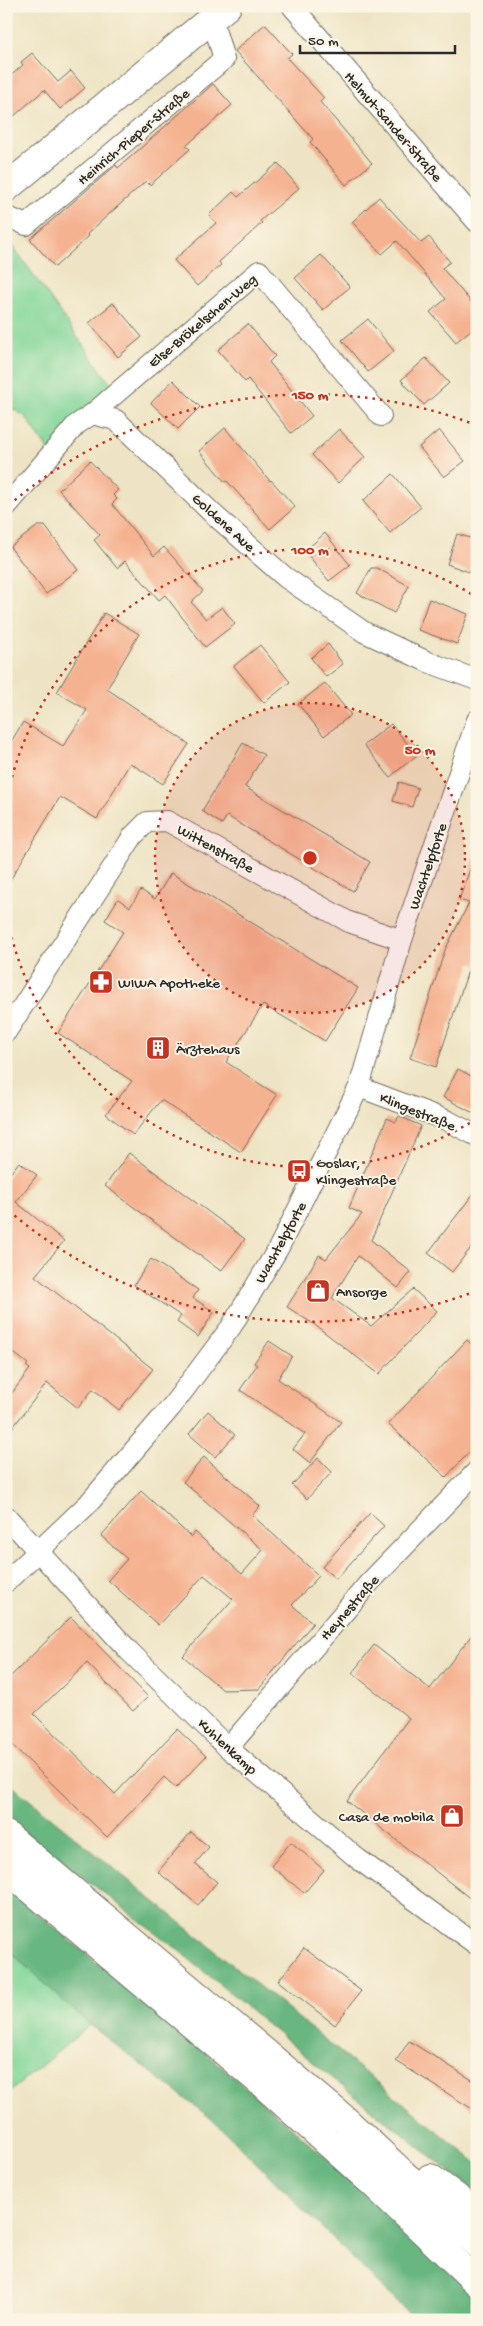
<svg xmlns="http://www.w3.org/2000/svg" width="483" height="2326" viewBox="0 0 483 2326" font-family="'Gochi Hand',sans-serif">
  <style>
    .green { fill: #80d598; stroke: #568062 }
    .forest { fill: #68b680; stroke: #4a7056 }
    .building { fill: #f5b291 }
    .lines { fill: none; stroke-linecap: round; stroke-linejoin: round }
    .street-casing { stroke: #6f6c61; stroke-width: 22 }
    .secondary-casing { stroke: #6f6c61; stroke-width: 30 }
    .highway-casing { stroke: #6f6c61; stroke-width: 30 }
    .street { stroke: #fff; stroke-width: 20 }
    .secondary { stroke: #fff; stroke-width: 28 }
    .highway { stroke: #fff; stroke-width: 28 }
    .ring { fill: none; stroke: #c8321e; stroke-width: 2.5; stroke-dasharray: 2.5 5 }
    .labels { text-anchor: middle; stroke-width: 4; stroke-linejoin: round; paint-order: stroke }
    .street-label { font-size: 15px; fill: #2b2b2b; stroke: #fcf5e5 }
    .poi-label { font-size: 15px; fill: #2b2b2b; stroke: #fcf5e5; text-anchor: start }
    .centre { fill: #c8321e; stroke: #fcf5e5; stroke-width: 2.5 }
    .ring-label { font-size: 15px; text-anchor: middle; font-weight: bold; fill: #c8321e; stroke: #fcf5e5; stroke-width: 4; stroke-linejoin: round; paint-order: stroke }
  </style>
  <rect width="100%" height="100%" fill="#fcf5e5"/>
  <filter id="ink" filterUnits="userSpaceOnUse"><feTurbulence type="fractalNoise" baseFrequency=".02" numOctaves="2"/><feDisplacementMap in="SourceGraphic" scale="10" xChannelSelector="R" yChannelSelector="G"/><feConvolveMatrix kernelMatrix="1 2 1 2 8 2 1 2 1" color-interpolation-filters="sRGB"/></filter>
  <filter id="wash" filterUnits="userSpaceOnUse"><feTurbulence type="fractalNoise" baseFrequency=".0096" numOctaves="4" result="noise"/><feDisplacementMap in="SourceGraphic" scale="20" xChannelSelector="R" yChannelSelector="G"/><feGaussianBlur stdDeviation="1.12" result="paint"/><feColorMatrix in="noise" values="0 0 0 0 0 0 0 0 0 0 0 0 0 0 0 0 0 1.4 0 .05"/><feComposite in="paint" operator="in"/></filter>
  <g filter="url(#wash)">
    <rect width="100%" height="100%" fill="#eee4c5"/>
    <path class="green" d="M6,236L117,393L51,454L25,416L6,405Z
      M6,1948L90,2025L6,2095Z"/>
    <path class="forest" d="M6,1781L477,2163V2193L343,2087L178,1950L6,1818Z
      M6,1887L225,2069L413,2234L477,2299V2320H415L213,2120L90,2025L6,1948Z"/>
    <g id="blocks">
      <path class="building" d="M265,24L292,54L287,58L324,98L320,102L372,163L346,185L310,142L313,139L235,51Z
        M32,53L58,82L71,71L85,88L60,109L44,90L6,123V80L23,65L21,62Z
        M213,84L232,105L186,146L190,149L150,185L146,181L87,234L89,236L55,267L30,239L116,165L118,168Z
        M278,163L299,188L260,221L262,223L219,262L221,265L197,286L174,260L216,223L209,215L233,192L238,197Z
        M379,197L421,243L429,237L450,262L442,268L477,309V325L456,342L430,312L446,299L397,241L382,254L352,222Z
        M321,255L350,287L323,310L295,278Z
        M113,303L142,337L118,357L89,323Z
        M368,319L394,351L368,372L342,340Z
        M248,324L275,356L269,362L312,416L291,433L248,379L245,382L218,350Z
        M426,358L449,383L424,405L401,380Z
        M173,380L200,407L178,429L151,403Z
        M225,428L270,481L271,480L295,507L270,529L227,481L225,482L199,451Z
        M339,429L365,457L338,483L312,455Z
        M439,430L465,461L444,477L419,447Z
        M90,461L118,490L113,495L117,499L112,504L154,556L164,547L203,591L191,602L206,619L222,607L235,624L205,647L165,595L159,600L125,561L117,568L94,540L100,535L59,490Z
        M393,474L421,507L390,533L363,501Z
        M38,526H45L78,570L46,594L10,547Z
        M325,533L350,565L329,581L305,551Z
        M457,534L477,540V575L447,564Z
        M371,568H377L409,586L394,613L357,593Z
        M429,599L468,614L457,644L418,630Z
        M104,613L139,634L107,689L189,744L163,784L130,763L97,819L60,797L6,887V750L23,722L63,746L87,710L57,692Z
        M328,644L343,664L326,677L311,658Z
        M260,645L290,682L264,703L234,666Z
        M325,683L351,715L324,736L298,704Z
        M391,724L417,755L390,777L364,745Z
        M243,743L264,755L245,787L370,862L353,891L227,816L222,824L202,811Z
        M399,782L418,788L412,807L393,801Z
        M475,855L477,856V965L471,962L436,1067L410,1058L445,950L469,903L459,900Z
        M171,873L358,988L325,1041L263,1005L226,1062L277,1095L241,1152L161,1100L133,1135L106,1114L132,1081L58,1033L123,932L105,920L118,899L130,907L141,890L155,899Z
        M458,1069L477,1079V1115L443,1097Z
        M399,1116L421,1126L371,1240L411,1272L398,1288L358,1256L332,1298L371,1326L413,1289L437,1311L379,1374L315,1325L287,1307L319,1255L326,1259L362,1214L349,1208L387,1118L396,1122Z
        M129,1153L245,1239L221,1271L105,1186Z
        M19,1162L37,1175L16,1202L64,1241L35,1276L153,1369L119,1410L93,1389L78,1408L47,1383L6,1436V1401L30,1369L26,1366L28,1364L6,1347V1179Z
        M477,1189V1240L452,1272L428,1253Z
        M151,1259L198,1290L193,1298L214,1312L198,1337L177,1322L181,1316L134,1285Z
        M467,1340L477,1349V1444L446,1477L388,1424Z
        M269,1341L292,1356L278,1379L341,1422L310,1463L293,1449L305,1434L240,1390L257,1365L254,1363Z
        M208,1411L235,1435L215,1457L189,1434Z
        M204,1457L260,1506L252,1515L319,1576L292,1605L313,1623L259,1689L223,1690L183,1656L233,1599L204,1575L158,1625L108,1580L127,1559L101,1536L141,1491L191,1537L195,1532L242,1574L263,1550L183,1482Z
        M318,1458L332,1472L307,1499L292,1485Z
        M370,1513L384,1526L336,1579L322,1567Z
        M71,1617L148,1697L133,1711L87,1663L34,1714L115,1794L177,1729L206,1756L176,1788L164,1777L107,1837L6,1739V1681Z
        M477,1628V1904L347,1801L409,1718L352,1673L374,1645L430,1689Z
        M191,1832L209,1847L195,1864L217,1882L198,1905L158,1872Z
        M291,1842L324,1870L304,1893L271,1866Z
        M304,1948L361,1991L335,2025L278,1981Z
        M409,2041L477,2083V2112L396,2061Z"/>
    </g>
  </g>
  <g filter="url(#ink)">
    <use href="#blocks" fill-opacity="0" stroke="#6f6c61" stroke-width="1"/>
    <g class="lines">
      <defs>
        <path id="street" d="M292,6L477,222
          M6,216L26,225L224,59L212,19
          M92,414L259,271L381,416
          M6,507L76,425L92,414L116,420L212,513L285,577L364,632L428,662L477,680
          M6,1032L133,836L147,822L167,821L349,922L402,940
          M359,1087L446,1120L477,1136
          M6,1516L129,1651L228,1748L358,1859L477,1945
          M6,1582L88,1504L172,1406L231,1327L279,1247L359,1087L402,940L477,720
          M228,1748L369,1583L477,1471"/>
        <path id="secondary" d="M6,188L227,6"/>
        <path id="highway" d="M6,1835L344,2119L477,2243
          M6,1868L263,2084L373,2183L477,2282
          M430,2178L477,2213"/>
      </defs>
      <use href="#street" class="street-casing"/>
      <use href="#secondary" class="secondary-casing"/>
      <use href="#highway" class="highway-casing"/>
      <use href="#street" class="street"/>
      <use href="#secondary" class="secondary"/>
      <use href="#highway" class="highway"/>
    </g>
  </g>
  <circle cx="310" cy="858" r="155" fill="#c8321e" fill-opacity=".12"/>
  <g class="ring">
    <circle cx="310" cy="858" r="155"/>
    <path d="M476 1119A309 309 0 0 1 7 917M7 799A309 309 0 0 1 476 597"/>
    <path d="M476 1291A464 464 0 0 1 9 1211M9 505A464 464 0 0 1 476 425"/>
  </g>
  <defs>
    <symbol id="pharmacy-square" viewBox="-11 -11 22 22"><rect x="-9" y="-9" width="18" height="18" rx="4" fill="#c8321e" stroke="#fcf5e5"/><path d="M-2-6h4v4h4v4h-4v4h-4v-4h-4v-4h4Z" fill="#fff"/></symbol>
    <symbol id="building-square" viewBox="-11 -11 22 22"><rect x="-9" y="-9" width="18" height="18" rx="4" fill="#c8321e" stroke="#fcf5e5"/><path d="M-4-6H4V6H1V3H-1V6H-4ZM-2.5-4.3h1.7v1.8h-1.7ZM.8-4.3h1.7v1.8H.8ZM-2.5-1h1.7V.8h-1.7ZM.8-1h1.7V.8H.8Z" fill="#fff"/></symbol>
    <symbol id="bus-square" viewBox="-11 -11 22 22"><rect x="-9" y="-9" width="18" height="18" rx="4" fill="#c8321e" stroke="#fcf5e5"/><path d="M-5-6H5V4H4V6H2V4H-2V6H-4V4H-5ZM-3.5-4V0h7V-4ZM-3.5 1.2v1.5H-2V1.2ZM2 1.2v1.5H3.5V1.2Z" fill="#fff"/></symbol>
    <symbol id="shop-square" viewBox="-11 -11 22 22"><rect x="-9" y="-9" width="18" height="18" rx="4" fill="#c8321e" stroke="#fcf5e5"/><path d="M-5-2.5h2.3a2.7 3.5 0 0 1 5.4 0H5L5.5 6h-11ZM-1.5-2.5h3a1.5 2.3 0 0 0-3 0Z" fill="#fff"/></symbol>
  </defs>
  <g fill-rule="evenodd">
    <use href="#pharmacy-square" x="87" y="968" width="28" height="28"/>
    <use href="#building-square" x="144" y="1034" width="28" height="28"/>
    <use href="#bus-square" x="285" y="1157" width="28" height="28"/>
    <use href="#shop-square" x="304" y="1277" width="28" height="28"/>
    <use href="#shop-square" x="438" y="1802" width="28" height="28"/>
  </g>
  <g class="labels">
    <g class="street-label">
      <text transform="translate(394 126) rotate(49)" y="5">Helmut-Sander-Straße</text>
      <text transform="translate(133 136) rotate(-40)" y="5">Heinrich-Pieper-Straße</text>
      <text transform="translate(202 320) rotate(-40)" y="5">Else-Brökelschen-Weg</text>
      <text transform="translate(224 522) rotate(42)" y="5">Goldene Aue</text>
      <text transform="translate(216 848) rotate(29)" y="5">Wittenstraße</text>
      <text transform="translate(427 866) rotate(-71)" y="5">Wachtelpforte</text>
      <text transform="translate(418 1111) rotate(22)" y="5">Klingestraße</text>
      <text transform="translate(280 1242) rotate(-61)" y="5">Wachtelpforte</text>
      <text transform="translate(349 1607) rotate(-49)" y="5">Heynestraße</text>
      <text transform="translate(228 1746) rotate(43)" y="5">Kuhlenkamp</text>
    </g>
    <g class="poi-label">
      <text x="118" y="987">WIWA Apotheke</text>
      <text x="176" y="1053">Ärztehaus</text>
      <text x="316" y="1167">Goslar,<tspan x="316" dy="17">Klingestraße</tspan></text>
      <text x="336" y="1296">Ansorge</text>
      <text x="434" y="1821" text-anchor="end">Casa de mobila</text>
    </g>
  </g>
  <circle cx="310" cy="858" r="8" class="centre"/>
  <g class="ring-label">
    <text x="310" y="399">150 m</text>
    <text x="310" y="554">100 m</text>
    <text x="420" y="754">50 m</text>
  </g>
  <rect width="483" height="2326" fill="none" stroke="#fcf5e5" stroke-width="25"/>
  <path d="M300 45v8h155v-8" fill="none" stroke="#2b2b2b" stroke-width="2.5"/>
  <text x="308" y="45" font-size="15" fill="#2b2b2b" stroke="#fcf5e5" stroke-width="4" paint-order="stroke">50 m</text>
</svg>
